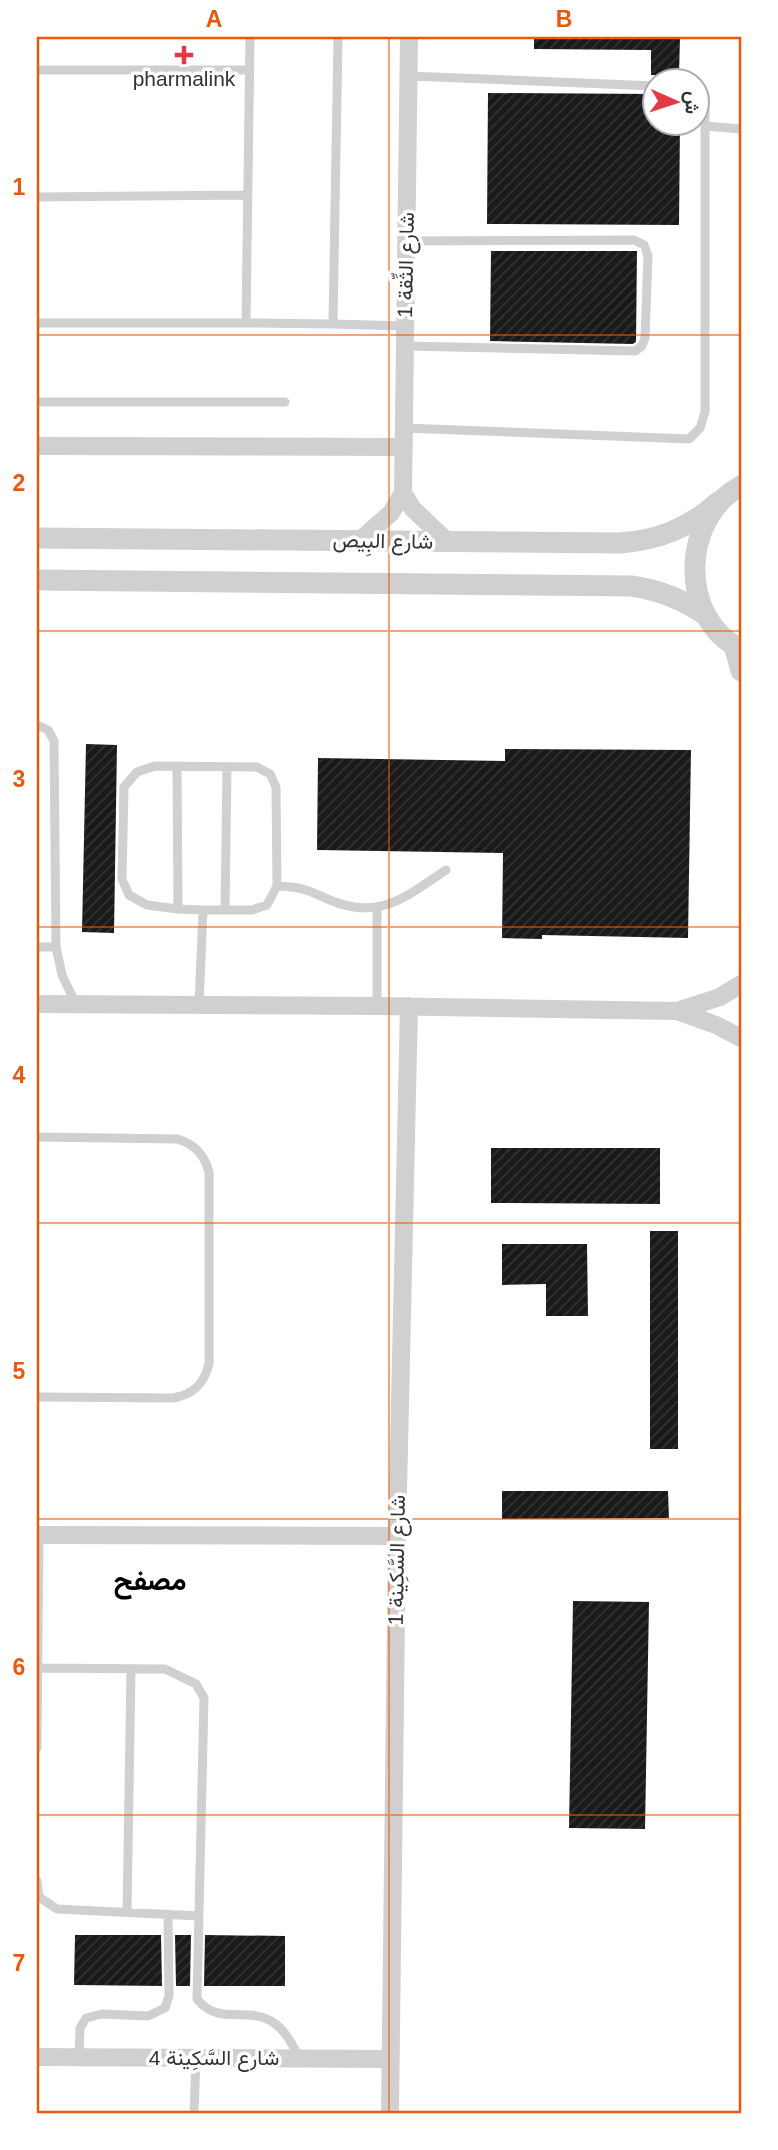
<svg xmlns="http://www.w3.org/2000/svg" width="778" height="2150" viewBox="0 0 778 2150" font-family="Helvetica,Vazirmatn,sans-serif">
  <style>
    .building { fill: url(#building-hatch) }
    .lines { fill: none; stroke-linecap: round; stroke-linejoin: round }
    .service { stroke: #d0d0d0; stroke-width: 9 }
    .minor { stroke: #d0d0d0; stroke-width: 18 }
    .tertiary { stroke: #d0d0d0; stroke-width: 21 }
    .grid { fill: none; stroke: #e8590c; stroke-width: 2; stroke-opacity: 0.55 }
    .poi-dot { fill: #e63946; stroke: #fff; stroke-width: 2.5 }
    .labels { text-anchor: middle; stroke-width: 7; stroke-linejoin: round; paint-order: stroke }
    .poi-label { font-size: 21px; fill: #333; stroke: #fff }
    .street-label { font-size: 21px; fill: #333; stroke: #fff }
    .district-label { font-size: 28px; font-weight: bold; fill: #000; stroke: #fff }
    .neatline { fill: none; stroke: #e8590c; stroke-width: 2.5 }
    .grid-label { font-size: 23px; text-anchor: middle; font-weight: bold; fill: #e8590c }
  </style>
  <defs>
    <pattern id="building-hatch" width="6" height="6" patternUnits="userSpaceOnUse" patternTransform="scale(1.75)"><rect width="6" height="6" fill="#1a1a1a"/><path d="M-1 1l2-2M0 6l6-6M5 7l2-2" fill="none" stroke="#333"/></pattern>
  </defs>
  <rect width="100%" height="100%" fill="#fff"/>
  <path class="building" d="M534,37H680L679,76L651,75V50L534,49Z
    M488,93L655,94V122H680L679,225L487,224Z
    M491,251H637L636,342L633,344L490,341Z
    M86,744L117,745L114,933L82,932Z
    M505,749L691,750L688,938L542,935V939L502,938L503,853L317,850L318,758L505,761Z
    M491,1148H660V1204L491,1203Z
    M650,1231H678V1449H650Z
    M502,1244H587L588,1316H546V1284L502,1285Z
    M502,1491H668L669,1518L502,1519Z
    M573,1601L649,1602L645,1829L569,1828Z
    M75,1935H161L162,1986L74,1985Z
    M175,1935H191L190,1986H176Z
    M205,1935L285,1936V1986H204Z"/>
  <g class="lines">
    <path class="service" d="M37,70H250
      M408,76L656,86
      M705,126L741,129
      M37,197L248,195
      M37,323H246L250,37
      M246,323L333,324L338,37
      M333,324L406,326
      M405,346L635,351L642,346L645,338L648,256L644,245L634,240L407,241
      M37,402H285
      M404,428L689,439L700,428L705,412V96L698,92
      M37,725L48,730L54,741L56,947L62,975L76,1004
      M177,766L178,909
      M277,886C304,887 306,890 330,900C378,921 406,897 446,870
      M377,909V1006
      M225,910L227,767
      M37,947H56
      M199,1005L203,910L178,909L147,905L129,895L122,879L124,787L137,772L155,766L257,767L270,774L276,787L277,886L267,905L252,910H203
      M37,1137L178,1139C195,1145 204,1154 209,1172V1364C204,1384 193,1395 173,1398L37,1397
      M37,1668L165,1669L196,1684L204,1698L197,1999C219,2027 248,2005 274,2023C286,2031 293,2046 300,2059
      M37,1748L39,1535
      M37,1881L39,1897L57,1909L199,1916
      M127,1912L131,1669
      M79,2057L80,2028L86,2018L102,2014L148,2016L165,2008L169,1996L168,1914
      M194,2113L196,2058"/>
    <path class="minor" d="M37,446L404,447
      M403,493L413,509L448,542
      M359,541L391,513L403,493L409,37
      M37,1004L377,1006L677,1011L716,1025L741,1038
      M677,1011L720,997L741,984
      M37,1535L397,1536
      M37,2057L390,2059
      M390,2113L397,1536L409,1006"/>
    <path class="tertiary" d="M741,486C681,517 678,619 741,649
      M37,538L620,543C659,540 689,528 718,502
      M37,580L631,586C660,590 683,599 707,616
      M734,645L741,671"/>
  </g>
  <path class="grid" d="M389,37V2113M37,335H741M37,631H741M37,927H741M37,1223H741M37,1519H741M37,1815H741"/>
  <path class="poi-dot" d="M180.5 44.5h7v7h7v7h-7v7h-7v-7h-7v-7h7z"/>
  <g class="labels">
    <g class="poi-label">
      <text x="184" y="86">pharmalink</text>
    </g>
    <g class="street-label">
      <text transform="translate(406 265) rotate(-89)" y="7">شارع الثِّقة 1</text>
      <text transform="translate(383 541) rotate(1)" y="7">شارع البِيص</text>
      <text transform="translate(397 1560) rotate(-89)" y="7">شارع السَّكِينة 1</text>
      <text x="214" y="2065">شارع السَّكِينة 4</text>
    </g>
    <g class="district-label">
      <text x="150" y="1590">مصفح</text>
    </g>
  </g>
  <rect width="778" height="2150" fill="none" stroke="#ffffff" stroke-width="77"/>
  <g transform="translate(676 102) rotate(93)"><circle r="33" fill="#ffffff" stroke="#adadad" stroke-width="2"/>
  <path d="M0-5L12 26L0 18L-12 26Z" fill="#e63946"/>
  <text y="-10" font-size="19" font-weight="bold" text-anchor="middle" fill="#333333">ش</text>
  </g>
  <rect x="38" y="38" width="702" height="2074" class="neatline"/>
  <g class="grid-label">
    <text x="214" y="27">A</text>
    <text x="564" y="27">B</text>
    <text x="19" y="195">1</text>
    <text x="19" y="491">2</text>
    <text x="19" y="787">3</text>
    <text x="19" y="1083">4</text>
    <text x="19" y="1379">5</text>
    <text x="19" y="1675">6</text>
    <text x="19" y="1971">7</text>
  </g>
</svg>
